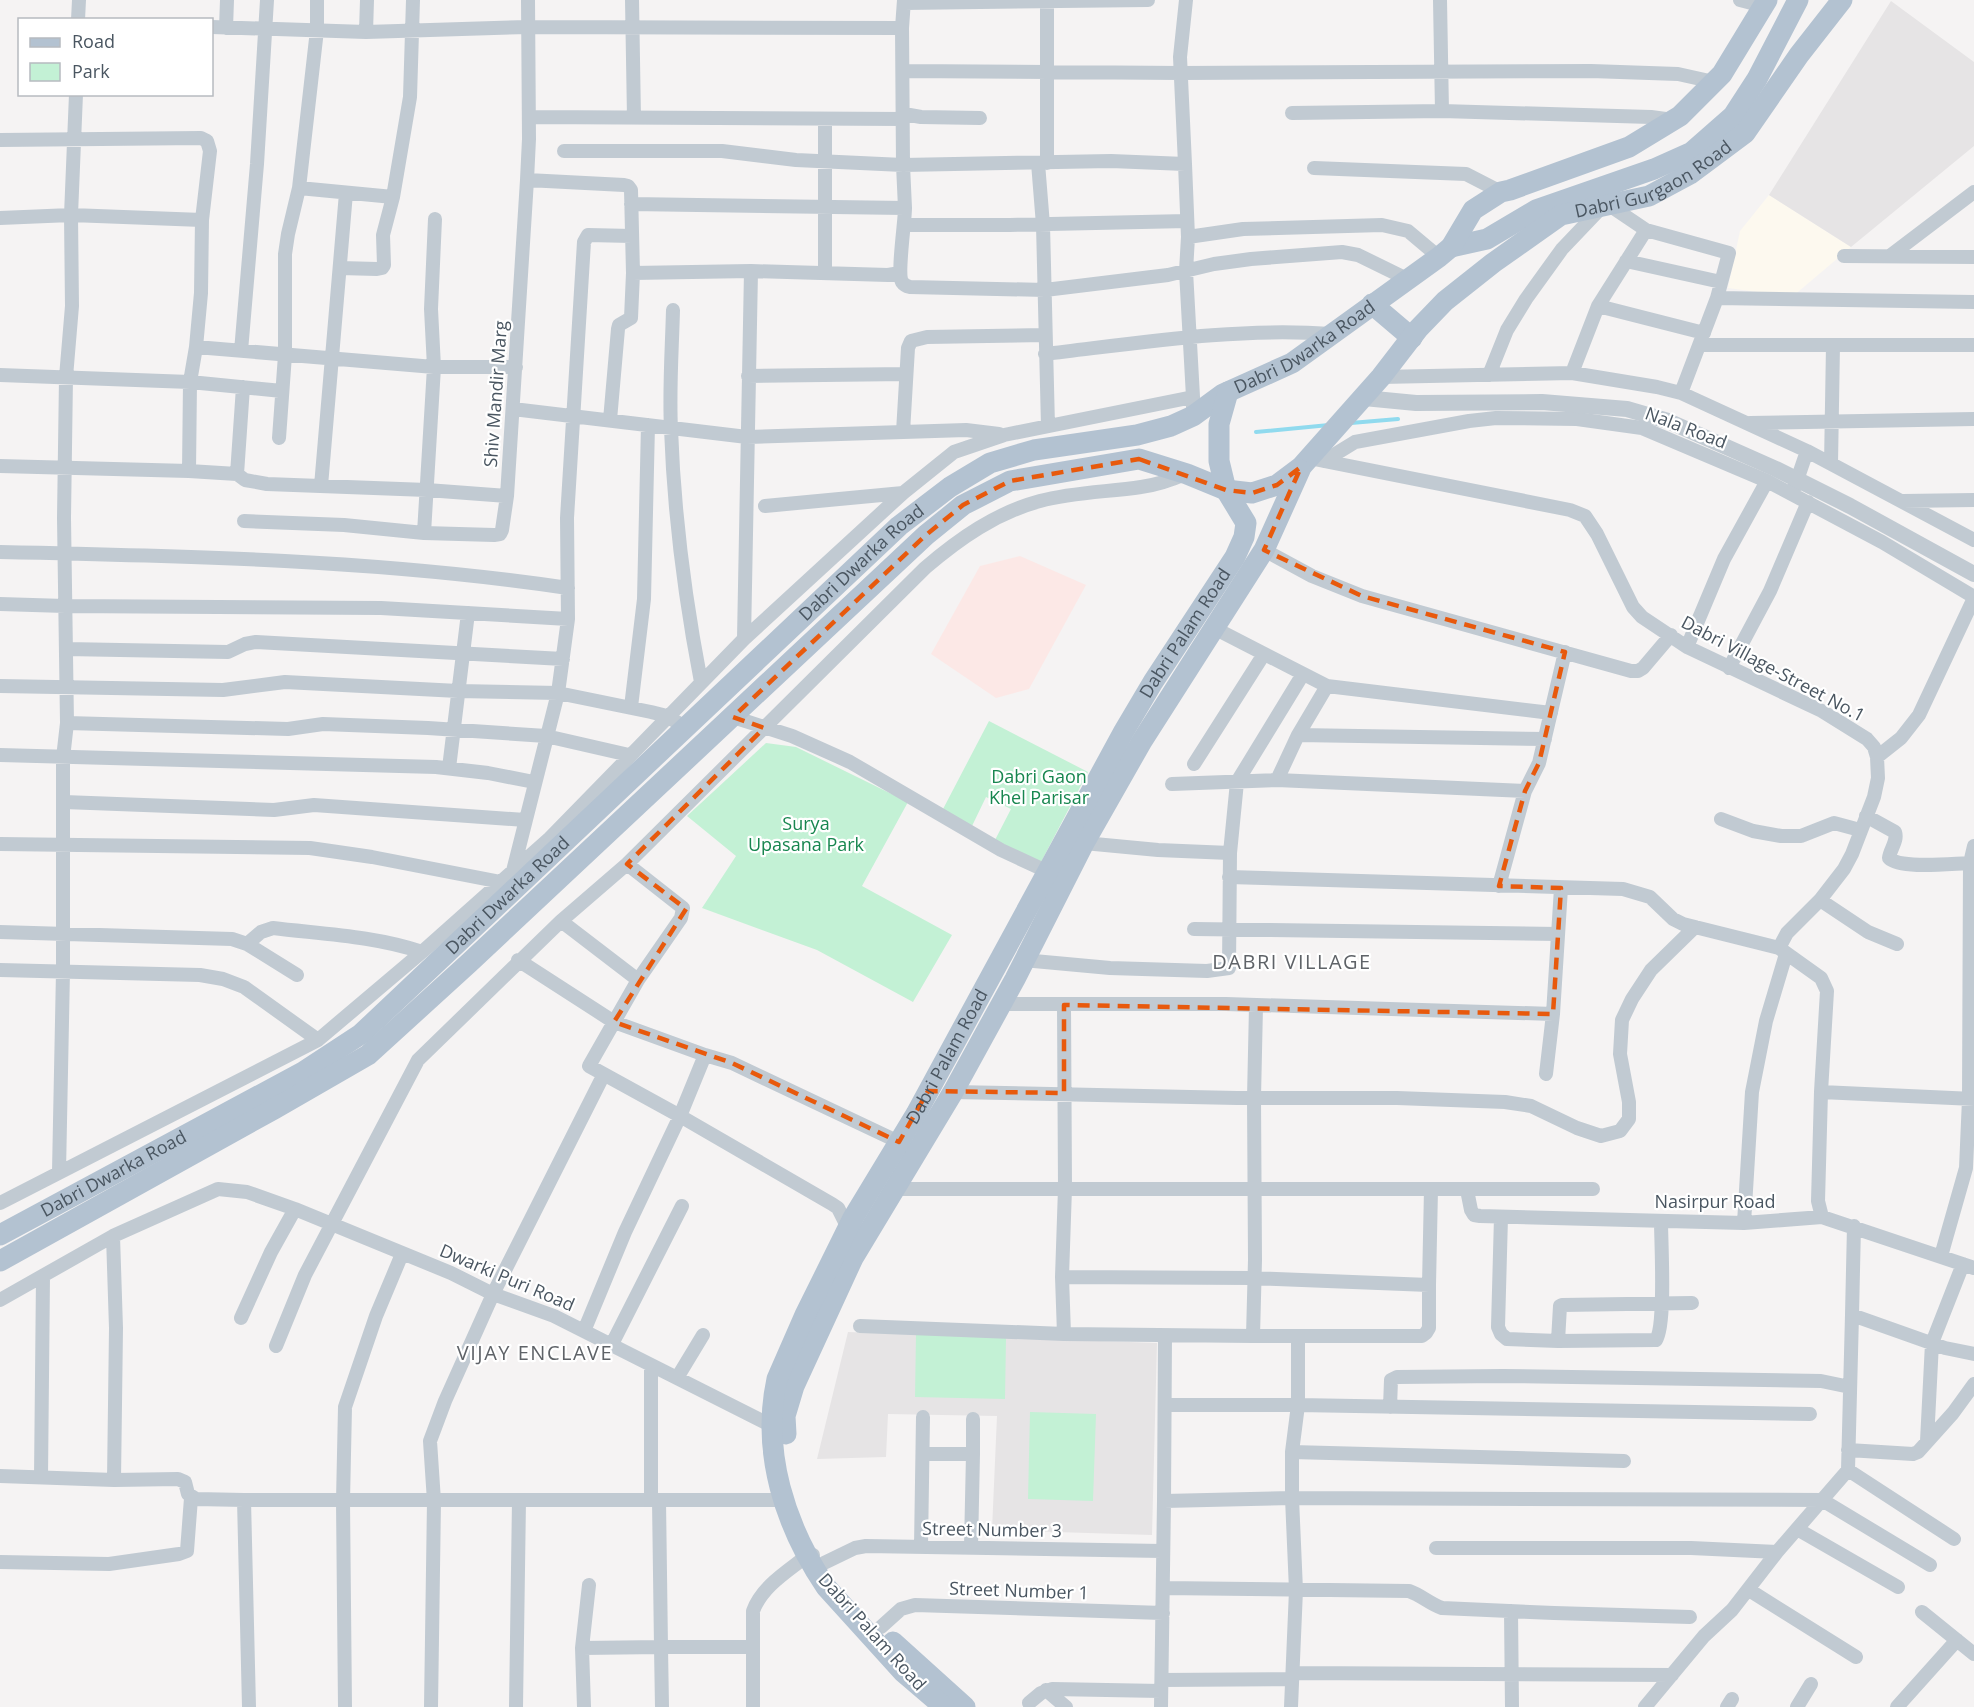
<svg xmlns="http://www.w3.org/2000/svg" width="1974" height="1707" viewBox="0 0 1974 1707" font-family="'Open Sans',sans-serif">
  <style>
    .commercial { fill: #fdf9ef }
    .education { fill: #e6e4e5 }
    .medical { fill: #fce8e6 }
    .green { fill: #c3f1d5 }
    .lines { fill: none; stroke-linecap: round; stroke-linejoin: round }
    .stream { stroke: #90daee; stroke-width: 4 }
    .minor { stroke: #c1cad2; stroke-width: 14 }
    .tertiary { stroke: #c1cad2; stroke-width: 16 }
    .primary { stroke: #b3c2d1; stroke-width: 21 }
    .marked { fill: none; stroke: #e8590c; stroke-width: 4.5; stroke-dasharray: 12 8; stroke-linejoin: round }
    .labels { text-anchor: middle; stroke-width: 4.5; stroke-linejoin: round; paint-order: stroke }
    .street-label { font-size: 18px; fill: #4a5661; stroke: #fff }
    .park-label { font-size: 18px; fill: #17864f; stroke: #fff }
    .neighbourhood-label { font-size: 20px; letter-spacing: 1.5px; fill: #5f6368; stroke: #fff }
  </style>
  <rect width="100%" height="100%" fill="#f5f3f3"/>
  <path class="commercial" d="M1769,195L1851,247L1792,297L1728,288L1740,231Z"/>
  <path class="education" d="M1891,1L1974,62V146L1851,247L1769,195Z
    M848,1332L1157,1343L1152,1535L992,1530L997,1416L888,1414L886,1457L817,1459Z"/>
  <path class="medical" d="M1020,556L1086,585L1029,689L996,698L931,654L980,566Z"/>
  <path class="green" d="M989,721L1088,772L1040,864L995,840L1011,809L986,797L972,826L942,811Z
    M766,743L796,747L908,802L862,886L952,935L913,1002L817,950L702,908L736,856L687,816Z
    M916,1334L1006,1338L1005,1399L915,1397Z
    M1030,1412L1096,1414L1093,1501L1028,1499Z"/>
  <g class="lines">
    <path class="stream" d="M1351,423L1398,419
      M1256,432L1329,425"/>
    <path class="minor" d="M632,0L634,118
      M1047,0V163
      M1440,0L1442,111
      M1740,0L1763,6
      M904,3L1148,0
      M78,20L79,0
      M212,27L366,32L528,27L902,28
      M226,28L227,0
      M366,32L367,0
      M903,71L1181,73L1591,71L1678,74L1714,82
      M1292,113L1442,111L1651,117L1673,120
      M904,114L921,117L980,118
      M529,117L904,119
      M0,140L201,138L207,141L210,151L202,220L201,293L196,347L190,382L189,471
      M564,151H722L796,160L903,165L902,28L904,0
      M1038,163L1043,225L1048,426
      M1185,164L1180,57L1186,0
      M1314,168L1466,174L1501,192
      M527,180L624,185L628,186L631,190L633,273L631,318L619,325L618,329L610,420
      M299,188L393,197
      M631,204L905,208L903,165L1111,161L1185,164L1188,237L1186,271L1193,397
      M1609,205L1646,230L1729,253L1717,298
      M905,208C905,222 897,273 902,282C904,285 906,286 910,287L1045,290L1168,275L1214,264L1251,259L1342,252L1358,255L1407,279
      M0,218L71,215L202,220
      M905,225H1010L1187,221
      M1188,237L1243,229L1382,225L1408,231L1439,257
      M1891,255L1974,192
      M1844,256L1974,257
      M1626,261L1721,282
      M340,268L377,269L382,268L384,265L383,235L393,197L410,97L413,0
      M633,273L751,271
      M825,273V120
      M1598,306L1704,333
      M673,310C672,349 669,389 671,429C674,514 685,599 701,682
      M1700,345H1974
      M196,347L434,367H516
      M241,351L257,164L267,0
      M1045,354C1139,343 1236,327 1331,334
      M1572,373L1598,306L1646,230
      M0,375L190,382L282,391
      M1489,375L1507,330L1526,299L1562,249L1602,207
      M748,376L906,374
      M1381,377L1572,373L1657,387L1681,393L1807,451L1974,540
      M1681,393L1717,298L1974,302
      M513,409L747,437L966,430L999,434
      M1750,423L1974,419
      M903,432L908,348L911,341L927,337L1045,335
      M279,438L285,355V254L288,234L299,188L317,30V0
      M1309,458L1570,510L1585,516L1597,534L1633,607L1642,617L1687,647L1822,711L1867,739L1874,747L1877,757L1878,778L1874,797L1852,854L1844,869L1820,900L1787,933L1779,948
      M1324,461L1355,442L1469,421L1496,418L1577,419L1642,428L1767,481L1882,542L1974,597
      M1831,464L1833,345
      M0,466L189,471L237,474L245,480L267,484L427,490L507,496
      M237,474L243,387
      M321,486L346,193
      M1794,489L1807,451
      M1903,501L1974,500
      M765,506L903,493
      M244,521L344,525L424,533L494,535L500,534L502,530L507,496L527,180L529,139L528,0
      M424,533L434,367L431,309L435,219
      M1264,550L1312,576L1362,596L1631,671H1638L1643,668L1671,635
      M0,552C190,556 380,560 568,588
      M0,604L65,606L381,608L568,619
      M1214,628L1327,686L1551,713
      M744,639L751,271L888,275L900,273
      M1687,647L1724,559L1767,481
      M66,649L228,652L245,644L256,642L563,659
      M1729,668L1770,591L1808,502
      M0,686L223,690L285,682L458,691L558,693L651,712L667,716L686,728
      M631,707L644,599L648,425
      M733,717L792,736L850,762L1001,850L1055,875
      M67,723L288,729L323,724L428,728L546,736L629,755
      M1298,735L1545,739
      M0,755L436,767L488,773L534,782
      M1877,757L1901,738L1919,715L1974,598
      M1194,764L1264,654
      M449,768L468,613
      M1277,780L1298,735L1327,686
      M1172,784L1277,780L1525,791
      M64,802L274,810L314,805L525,820
      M1866,816L1895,832C1898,841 1890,849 1889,858C1901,870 1955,863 1974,863
      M1721,819L1753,831L1781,836H1801L1834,823L1860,830
      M1084,843L1158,850L1230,853
      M0,844L310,848L372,857L501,882
      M627,864L683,908L681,918L638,980
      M513,871L558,693L568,619L567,518L584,242L588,235L632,236
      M1229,877L1623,889L1650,897L1673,919L1683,924L1779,948L1821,978L1827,991L1821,1092L1818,1201L1822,1217
      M1499,886L1525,791L1539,763L1565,652
      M1820,900L1868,932L1897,944
      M1194,929L1558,934
      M0,932L232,939L247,944L297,975
      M247,944L261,932L273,928C322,934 375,936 422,952
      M518,960L614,1022L705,1055
      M1023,960L1110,968L1207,971L1229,968L1230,853L1237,782L1303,674
      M0,970L200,975L223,979L244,987L318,1040
      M1001,1004H1226L1553,1014
      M1064,1005L1065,1188L1062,1277L1064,1334
      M1546,1074L1553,1014L1561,888
      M953,1092L1237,1098H1397L1505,1102L1531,1106L1577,1128L1601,1136L1620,1131L1629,1119V1102L1620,1054L1622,1020L1632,999L1651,970L1695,927
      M1821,1092L1974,1099
      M59,1172L63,971V758L67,723L64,518L66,377L72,306L71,215L76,94
      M895,1189H1593
      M1467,1190L1471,1210L1474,1215L1480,1216L1744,1223L1822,1217L1974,1268
      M0,1203L318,1040L422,952L550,838L744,639L903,493L954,452L1004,435L1193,397V416
      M1501,1217L1498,1327L1501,1334L1507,1339L1558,1341L1656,1340C1666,1325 1661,1243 1661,1221
      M1744,1223L1752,1092L1766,1021L1786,954
      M848,1228L838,1208L832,1204L680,1116L589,1066L638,980L561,921L627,864L925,568C960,538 996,513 1040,501C1073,492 1108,492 1141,487C1157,485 1171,480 1185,474
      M113,1236L116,1328L114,1480
      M1941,1256L1966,1168L1969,1099L1970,863L1974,846
      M1062,1277L1253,1278L1429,1285V1328L1426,1333L1422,1336H1253L1255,1260L1254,1098L1256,1006
      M1429,1285L1431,1189
      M0,1300L113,1236L218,1189L247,1192L295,1209L451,1273L493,1294L554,1316L772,1426
      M1852,1315L1854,1226
      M241,1318L271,1252L295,1209
      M860,1326L1064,1334L1253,1336
      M584,1331L625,1232L680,1116L705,1055L732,1063L899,1142
      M1298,1337V1405L1292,1452V1498L1822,1500L1777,1552L1732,1610L1704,1636L1645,1707
      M1558,1341L1560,1306L1562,1305L1692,1303
      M612,1344L682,1206
      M276,1346L305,1275L418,1060L561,921
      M651,1365V1500
      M677,1378L703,1335
      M1165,1405H1298L1810,1414
      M1390,1407L1391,1380L1397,1377L1503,1376L1821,1381L1850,1387
      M1927,1441L1932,1343L1963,1264
      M1848,1450L1913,1454L1918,1452L1953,1413L1974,1384
      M1292,1452L1624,1461
      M923,1454H973V1419
      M1848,1470L1852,1315L1945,1348L1974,1354
      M0,1476L114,1480L178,1479L185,1482L188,1494L196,1499L244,1500
      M41,1477L43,1276
      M1164,1501L1165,1336
      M1797,1529L1898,1587
      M921,1547L923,1417
      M971,1547L973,1454
      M1436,1548H1691L1777,1552
      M0,1562L109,1564L179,1554L187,1551L191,1498
      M824,1563L855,1548L866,1546L1162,1551
      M1930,1565L1822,1500L1848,1470L1954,1539
      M1163,1588L1409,1591C1421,1595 1430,1604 1442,1608L1554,1613L1690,1617
      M1749,1590L1856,1657
      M1511,1611L1512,1707
      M1922,1612L1974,1654
      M881,1627L901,1609L915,1605L1163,1613
      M582,1648L661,1647L659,1500
      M1293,1673L1672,1675
      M1162,1680L1292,1679
      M1046,1690L1066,1707
      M1029,1703L1041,1693L1052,1689L1161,1691
      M249,1707L244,1500H783
      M345,1707L343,1501L345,1407L376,1316L402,1254
      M431,1707L434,1501L430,1441L445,1401L493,1294L603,1076
      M516,1707L519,1500
      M584,1707L582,1648L589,1585
      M662,1707L661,1647H753
      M753,1707V1611C762,1586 788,1571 808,1555H813
      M1161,1707L1164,1501L1292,1498L1296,1590L1291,1707
      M1727,1707L1732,1699
      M1797,1707L1811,1684
      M1897,1707L1957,1640"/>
    <path class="tertiary" d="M1364,398L1416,403L1542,402L1627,409L1668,421L1776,469L1850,506L1974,574"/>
    <g class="primary">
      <path d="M1451,247L1487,239L1536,210L1654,169L1692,152L1733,116L1757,79L1798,0"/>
      <path d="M1372,304L1412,338"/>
      <path id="s1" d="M0,1235L303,1072L361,1034L899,526L950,487L990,463L1034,450L1137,435L1171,426L1193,416L1223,394L1292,363L1439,257L1451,247L1473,210L1501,192L1510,190L1629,147L1680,116L1722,74L1767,0"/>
      <path id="s2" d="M0,1261L274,1109L368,1055L469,963L926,535L963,505L1010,481L1139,459L1187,474L1226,490L1252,493L1277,485L1301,467L1381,377L1418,329L1445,301L1493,263L1561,215L1649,196L1690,174L1745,133L1799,55L1842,0"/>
      <path d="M786,1434L785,1416L794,1386L853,1258L953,1092L1015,979L1084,843L1142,741L1264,550L1300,470"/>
      <path d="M893,1642L965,1707"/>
      <path id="s3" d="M944,1707L903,1672L826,1587C785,1526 761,1452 777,1379L805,1315L853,1218L916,1114L1124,731L1153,682L1235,557L1244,537L1246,523L1226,490L1219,461V424L1228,392"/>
    </g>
  </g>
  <path class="marked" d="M1139,459L1226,490L1252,493L1277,485L1301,467L1264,550L1362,596L1565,652L1539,763L1525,791L1499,886L1561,888L1553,1014L1064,1005V1093L928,1091L899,1142L732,1063L614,1022L686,909L627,864L764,728L733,717L926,535L963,505L1010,481Z"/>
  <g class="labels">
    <g class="street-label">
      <text dy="6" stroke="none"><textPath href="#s2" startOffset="2055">Dabri Gurgaon Road</textPath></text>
      <text dy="6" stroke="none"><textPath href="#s1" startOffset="1605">Dabri Dwarka Road</textPath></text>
      <text transform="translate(496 394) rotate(-86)" y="6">Shiv Mandir Marg</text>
      <text transform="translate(1686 428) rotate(21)" y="6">Nala Road</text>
      <text dy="6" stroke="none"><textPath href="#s1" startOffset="1101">Dabri Dwarka Road</textPath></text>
      <text dy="6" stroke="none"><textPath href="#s3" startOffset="1239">Dabri Palam Road</textPath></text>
      <text transform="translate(1773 669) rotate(28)" y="6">Dabri Village-Street No.1</text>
      <text dy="6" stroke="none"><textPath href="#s1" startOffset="615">Dabri Dwarka Road</textPath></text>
      <text dy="6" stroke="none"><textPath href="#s3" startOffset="753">Dabri Palam Road</textPath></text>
      <text dy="6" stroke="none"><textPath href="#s1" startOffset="129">Dabri Dwarka Road</textPath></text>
      <text x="1715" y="1208">Nasirpur Road</text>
      <text transform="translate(507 1278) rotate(23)" y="6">Dwarki Puri Road</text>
      <text transform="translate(992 1530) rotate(1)" y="6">Street Number 3</text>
      <text transform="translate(1019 1591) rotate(2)" y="6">Street Number 1</text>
      <text transform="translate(872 1632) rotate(48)" y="6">Dabri Palam Road</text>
    </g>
    <g class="park-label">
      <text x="1039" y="783">Dabri Gaon<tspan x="1039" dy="21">Khel Parisar</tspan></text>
      <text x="806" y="830">Surya<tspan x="806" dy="21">Upasana Park</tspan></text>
    </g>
    <g class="neighbourhood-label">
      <text x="1292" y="969">DABRI VILLAGE</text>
      <text x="535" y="1360">VIJAY ENCLAVE</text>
    </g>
  </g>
  <rect x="18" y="18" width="195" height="78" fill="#ffffff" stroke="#b7bbc0" stroke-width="1.5"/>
  <rect x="30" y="38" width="30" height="9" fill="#b3c2d1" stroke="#b7bbc0" stroke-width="1.5"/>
  <text x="72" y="48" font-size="18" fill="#4a5661">Road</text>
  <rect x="30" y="63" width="30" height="18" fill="#c3f1d5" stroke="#b7bbc0" stroke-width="1.5"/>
  <text x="72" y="78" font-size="18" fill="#4a5661">Park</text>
</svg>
